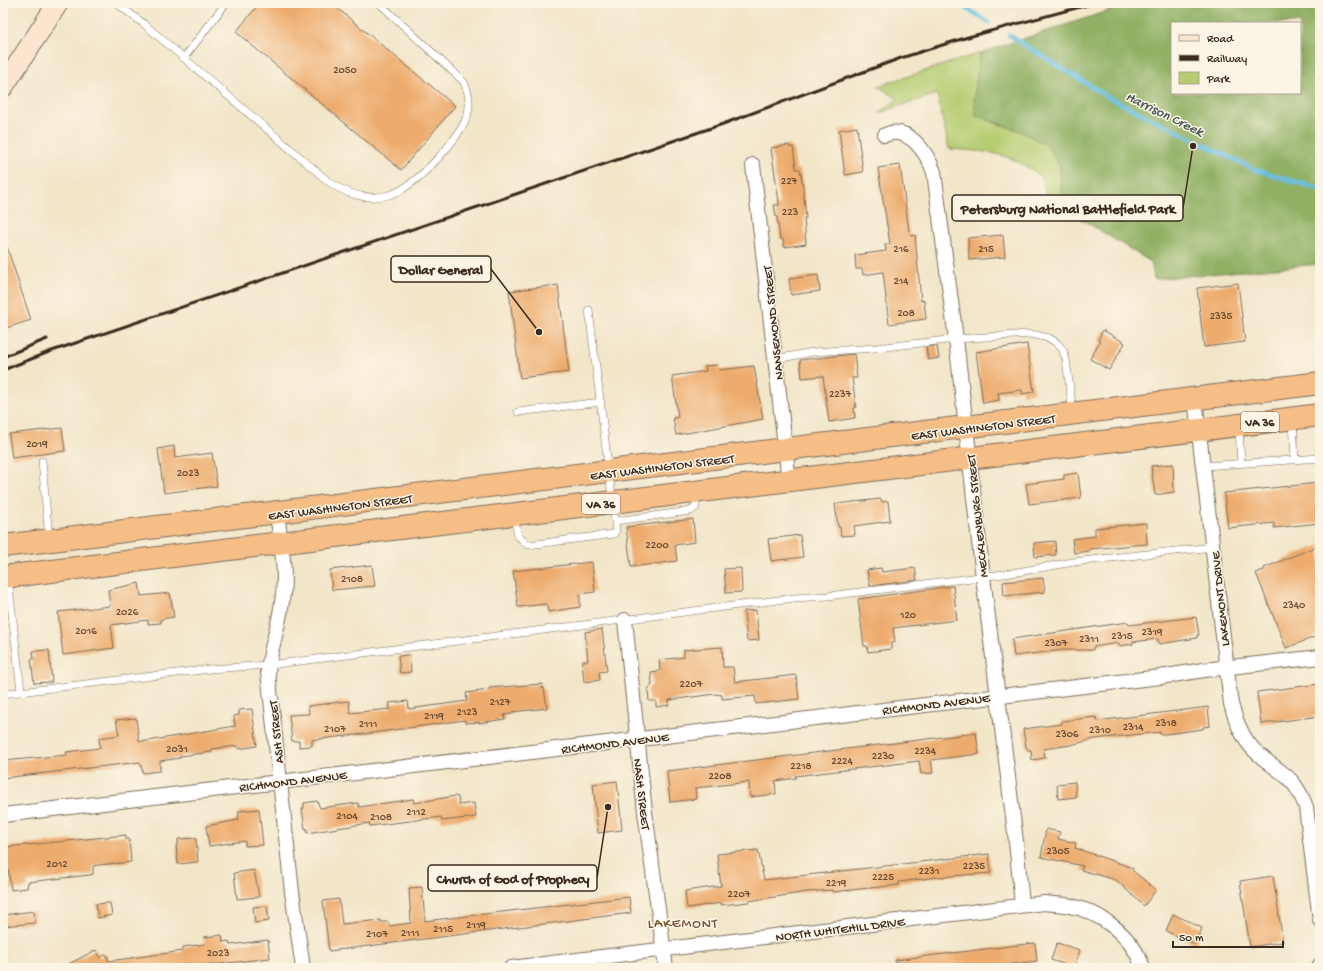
<svg xmlns="http://www.w3.org/2000/svg" width="1323" height="971" viewBox="0 0 1323 971" font-family="'Gochi Hand',sans-serif">
  <style>
    .green { fill: #b5cc71; stroke: #787b48 }
    .forest { fill: #90b063; stroke: #666d40; fill-rule: evenodd }
    .lines { fill: none; stroke-linecap: round; stroke-linejoin: round }
    .stream { stroke: #67bfe4; stroke-width: 4.5 }
    .building { fill: #edac6d }
    .lane-casing { stroke: #7b6c5a; stroke-width: 8 }
    .street-casing { stroke: #7b6c5a; stroke-width: 16 }
    .secondary-casing { stroke: #7b6c5a; stroke-width: 22 }
    .highway-casing { stroke: #7b6c5a; stroke-width: 24 }
    .lane { stroke: #fff; stroke-width: 7 }
    .street { stroke: #fff; stroke-width: 14 }
    .secondary { stroke: #fbe5cf; stroke-width: 20 }
    .highway { stroke: #f6be87; stroke-width: 22 }
    .rail { stroke: #3b2a1e; stroke-width: 3 }
    .labels { text-anchor: middle; stroke-width: 3; stroke-linejoin: round; paint-order: stroke }
    .number-label { font-size: 11px; fill: #684a32 }
    .shield { fill: #fcf5e5; stroke: #75675a; stroke-width: 1 }
    .shield-label { font-size: 12px; font-weight: bold; fill: #3b2a1e }
    .street-label { font-size: 13px; fill: #3b2a1e; stroke: #fcf5e5 }
    .water-label { font-size: 14px; font-style: italic; fill: #485759; stroke: #fcf5e5 }
    .neighbourhood-label { font-size: 14px; letter-spacing: 1px; fill: #79583a; stroke: #fcf5e5 }
    .leader { fill: none; stroke: #3b2a1e; stroke-width: 1.5 }
    .callout-dot { fill: #3b2a1e; stroke: #fcf5e5; stroke-width: 1.5 }
    .callout { fill: #fcf5e5; stroke: #3b2a1e; stroke-width: 1.5 }
    .callout-label { font-size: 14px; text-anchor: middle; font-weight: bold; fill: #3b2a1e }
  </style>
  <rect width="100%" height="100%" fill="#fcf5e5"/>
  <filter id="ink" filterUnits="userSpaceOnUse"><feTurbulence type="fractalNoise" baseFrequency=".025" numOctaves="2"/><feDisplacementMap in="SourceGraphic" scale="8" xChannelSelector="R" yChannelSelector="G"/><feConvolveMatrix kernelMatrix="1 2 1 2 8 2 1 2 1" color-interpolation-filters="sRGB"/></filter>
  <filter id="wash" filterUnits="userSpaceOnUse"><feTurbulence type="fractalNoise" baseFrequency=".012" numOctaves="4" result="noise"/><feDisplacementMap in="SourceGraphic" scale="16" xChannelSelector="R" yChannelSelector="G"/><feGaussianBlur stdDeviation="0.9" result="paint"/><feColorMatrix in="noise" values="0 0 0 0 0 0 0 0 0 0 0 0 0 0 0 0 0 1.4 0 .05"/><feComposite in="paint" operator="in"/></filter>
  <g filter="url(#wash)">
    <rect width="100%" height="100%" fill="#f2e6c9"/>
    <path class="green" d="M980,53L974,99L992,122L1018,130L1047,145L1060,166L1061,190L1081,219L1048,204L1042,177C1007,151 991,152 949,149L937,94L879,113L898,99L878,86Z"/>
    <path class="forest" d="M1132,3H1320V264L1154,279L1151,262L1081,219L1061,190L1060,166L1047,145L1018,130L976,116L974,99L980,53ZM1172,23H1300V93H1172Z"/>
    <g class="lines">
      <path class="stream" d="M958,3L989,23
        M1009,35L1108,97L1253,169L1320,189"/>
    </g>
    <g id="blocks">
      <path class="building" d="M267,3H331L455,106L401,170L236,32L259,4L263,8Z
        M857,127L863,172L845,175L839,130Z
        M789,145V147H793L796,169H800L803,186L806,218H804L806,244L784,247L783,239H780L777,217H776L774,205H779V202L771,148Z
        M900,165L909,231L911,236L915,235L921,301L924,300L926,319L889,324L883,272L863,275L862,269H856L855,255L886,251L885,244H890L878,168Z
        M1003,235L1005,257L969,260L968,238Z
        M5,241L31,320L3,329V242Z
        M818,275L820,291L791,295L789,279Z
        M1238,283L1245,342L1204,347L1197,288Z
        M558,285L569,372L520,378L509,291Z
        M1103,330L1125,343L1109,370L1090,359L1100,341L1098,340Z
        M1027,344L1034,392L1022,394V390L998,393L999,400L983,403L976,352Z
        M937,346L939,358L928,360L926,347Z
        M854,354L857,378H852L856,407L854,408L855,418L829,422L823,376L802,378L800,360Z
        M718,365L719,370L754,366L763,419L676,435L673,418L678,417L672,376L706,371L705,366Z
        M62,428L65,451L12,458L9,434Z
        M174,446L175,458L212,453L217,486L164,493L158,449Z
        M1173,464L1174,492L1155,495L1151,466Z
        M1078,473L1081,498L1029,504L1026,484L1064,479V475Z
        M1318,483L1320,523L1274,528V523L1228,528L1224,493Z
        M881,499L882,502L888,501L890,521L854,526L855,535L841,536L840,527H838L835,504Z
        M693,519L695,542L675,545L677,561L631,567L626,527Z
        M1146,523L1147,544L1089,549V551L1074,553L1072,539L1095,536V528Z
        M800,535L803,557L771,561L768,539Z
        M1055,541L1056,555L1035,557L1034,543Z
        M1320,545V635L1286,648L1256,573L1264,570V568Z
        M592,562L595,592L580,594V607L548,612L547,604L518,607L513,571Z
        M372,565L375,586L332,590L330,570Z
        M741,568L742,592L726,593L724,569Z
        M881,568L882,572L915,568L917,580L870,586L867,570Z
        M1043,578L1045,592L1004,596L1003,582Z
        M139,583L141,596L170,593L174,617L161,619V623L148,624V620L111,625L114,648L63,655L58,612L110,606L108,590Z
        M953,586L957,620L893,628L895,642L891,643V649L868,652L867,646H864L858,599Z
        M756,610L759,640L747,641L744,611Z
        M1196,617L1199,635H1197V638L1159,644L1158,639L1132,642L1133,644L1119,646V643L1093,647V650H1063L1014,656L1012,639L1128,622L1129,625Z
        M602,629L607,671L599,672L600,680L584,682L582,661H588L585,632Z
        M722,647L723,667H733L735,682L796,675L799,699L756,704L755,696L722,699V695L716,694L669,700V705L656,707V701H649L648,689L652,685L651,672L660,671L659,660L684,657V650Z
        M49,650L52,682L34,683L31,659H34L33,651Z
        M410,655L411,672L400,673L398,656Z
        M542,684V688H544L547,708L512,712V714L504,715L505,719L479,723V722L466,723L465,720L372,733L312,740V746L299,747V741H292L289,715L309,714L308,706L349,701L350,713L390,709L389,703L408,701L409,709L467,701L466,693L489,690V688Z
        M1320,684V716L1261,724L1257,692Z
        M1208,707L1210,726L1203,727V729L1166,734H1160V732L1094,739L1071,745L1044,749L1045,758L1032,760L1031,750H1028L1026,747L1023,729L1062,724V721L1096,717L1097,721Z
        M252,709L257,746L238,749V746L212,749V752L180,756V758L160,761V771L143,773L140,762L3,778V761L67,755L66,752L100,748L99,738L119,735L116,720L136,718L139,741H148L235,726L234,716L239,715V710Z
        M976,733L979,754L931,760L933,773L921,774L919,761L795,776L796,778L775,781L776,794L750,797L749,782L695,788L696,799L670,802L667,771Z
        M617,781L622,830L598,833L593,784Z
        M1075,782L1076,797L1058,799L1057,784Z
        M455,796L458,797L459,805L474,803L476,817L442,821L441,817L370,826L369,823L307,833V828L305,829L302,809L304,808V803L317,801L320,808L358,803L359,807L413,799L414,803Z
        M259,809L263,845L245,846V841L209,846L206,826L238,820L239,811Z
        M1046,829L1060,832L1058,839L1076,843L1075,848L1133,868L1132,870L1156,890L1144,906L1116,880L1081,870L1083,866L1041,857Z
        M126,835V839H129L131,862L98,865L93,866V874L90,875L28,882L27,888L11,890L6,852H7V847Z
        M196,838L198,862L178,864L176,845H178V839Z
        M758,850L764,880L989,854L991,873L938,877L899,882V885L832,892V890L807,892L749,901V902L721,905V903L687,908L685,891L721,886L717,854Z
        M254,870L259,897L237,899L234,873Z
        M1273,876L1283,942L1250,947L1240,881Z
        M422,887L425,921L629,897L631,913L329,951L323,901L339,899L342,924L381,920V922H388L389,926L411,923L409,888Z
        M110,903L112,915L98,918L96,904Z
        M267,906L269,921L255,923L253,907Z
        M34,911L35,923L3,926V915Z
        M1173,914L1202,928L1195,944L1166,931Z
        M222,935L223,942L229,941L230,945L268,940L270,958L187,968H61L96,950L100,958L106,954L109,961L183,951V947L205,944L204,937Z
        M1035,943L1037,961L979,968H896L895,960Z
        M1057,943L1080,950L1074,968H1062L1063,964L1051,960Z"/>
    </g>
  </g>
  <g filter="url(#ink)">
    <use href="#blocks" fill-opacity="0" stroke="#7b6c5a" stroke-width="1"/>
    <g class="lines">
      <defs>
        <path id="lane" d="M116,3L144,24L329,182C348,195 367,201 389,195C414,189 458,140 467,117C471,105 469,93 464,82L379,3
          M184,58L226,3
          M776,359L813,352L876,348L956,339L1031,334L1049,338L1057,343L1063,350L1066,360L1073,412
          M518,412L601,402
          M1293,420L1295,460
          M1239,428L1241,464
          M42,461L49,539
          M1204,466L1320,458
          M514,517L518,536L528,545L614,534L616,530L589,310
          M615,521L691,511L696,507V493
          M8,578L21,691
          M3,694L210,669L269,665L794,598L828,596L1012,573L1073,562L1213,547"/>
        <path id="street" d="M885,135C908,124 927,153 934,172L956,339L983,577L1016,841L1022,905
          M753,165L789,481
          M1195,399L1231,704C1236,721 1242,738 1255,751C1279,774 1293,772 1306,807L1320,920
          M277,514C281,543 287,573 282,602C279,626 270,648 268,672L292,892L303,968
          M625,620L645,812L666,968
          M3,815L1160,677L1204,670L1320,657
          M511,968L1044,903C1051,904 1058,904 1065,905C1099,910 1133,936 1143,968
          M1319,968L1320,965"/>
        <path id="secondary" d="M3,87L58,3"/>
        <path id="highway" d="M3,546L1320,383
          M3,577L1320,415"/>
      </defs>
      <use href="#lane" class="lane-casing"/>
      <use href="#street" class="street-casing"/>
      <use href="#secondary" class="secondary-casing"/>
      <use href="#highway" class="highway-casing"/>
      <use href="#lane" class="lane"/>
      <use href="#street" class="street"/>
      <use href="#secondary" class="secondary"/>
      <use href="#highway" class="highway"/>
      <path class="rail" d="M3,357L47,339
        M3,370L49,352L723,124L901,58L968,37L1095,3"/>
    </g>
  </g>
  <g class="labels">
    <g class="number-label">
      <text x="345" y="73">2050</text>
      <text x="789" y="184">227</text>
      <text x="790" y="215">223</text>
      <text x="901" y="252">216</text>
      <text x="986" y="252">215</text>
      <text x="901" y="284">214</text>
      <text x="906" y="316">208</text>
      <text x="1221" y="319">2335</text>
      <text x="840" y="397">2237</text>
      <text x="37" y="447">2019</text>
      <text x="188" y="476">2023</text>
      <text x="657" y="548">2200</text>
      <text x="352" y="582">2108</text>
      <text x="1294" y="608">2340</text>
      <text x="127" y="615">2026</text>
      <text x="908" y="618">120</text>
      <text x="86" y="634">2016</text>
      <text x="1152" y="635">2319</text>
      <text x="1122" y="639">2315</text>
      <text x="1089" y="642">2311</text>
      <text x="1056" y="646">2307</text>
      <text x="691" y="687">2207</text>
      <text x="500" y="705">2127</text>
      <text x="467" y="715">2123</text>
      <text x="434" y="719">2119</text>
      <text x="1166" y="726">2318</text>
      <text x="368" y="727">2111</text>
      <text x="1133" y="730">2314</text>
      <text x="335" y="732">2107</text>
      <text x="1100" y="733">2310</text>
      <text x="1067" y="737">2306</text>
      <text x="177" y="752">2031</text>
      <text x="925" y="754">2234</text>
      <text x="883" y="759">2230</text>
      <text x="842" y="764">2224</text>
      <text x="801" y="769">2218</text>
      <text x="720" y="779">2208</text>
      <text x="416" y="815">2112</text>
      <text x="347" y="819">2104</text>
      <text x="381" y="820">2108</text>
      <text x="1058" y="854">2305</text>
      <text x="57" y="867">2012</text>
      <text x="974" y="869">2235</text>
      <text x="929" y="874">2231</text>
      <text x="883" y="880">2225</text>
      <text x="836" y="886">2219</text>
      <text x="739" y="897">2207</text>
      <text x="476" y="928">2119</text>
      <text x="443" y="932">2115</text>
      <text x="410" y="936">2111</text>
      <text x="377" y="937">2107</text>
      <text x="218" y="956">2023</text>
    </g>
    <g class="shield">
      <rect x="1241" y="412" width="38" height="20" rx="3"/>
      <rect x="582" y="494" width="38" height="20" rx="3"/>
    </g>
    <g class="shield-label">
      <text x="1260" y="426">VA 36</text>
      <text x="601" y="508">VA 36</text>
    </g>
    <g class="street-label">
      <text transform="translate(772 323) rotate(-96)" y="5">NANSEMOND STREET</text>
      <text transform="translate(983 426) rotate(-7)" y="5">EAST WASHINGTON STREET</text>
      <text transform="translate(662 466) rotate(-7)" y="5">EAST WASHINGTON STREET</text>
      <text transform="translate(340 506) rotate(-7)" y="5">EAST WASHINGTON STREET</text>
      <text transform="translate(976 516) rotate(-96)" y="5">MECKLENBURG STREET</text>
      <text transform="translate(1219 599) rotate(-96)" y="5">LAKEMONT DRIVE</text>
      <text transform="translate(936 703) rotate(-7)" y="5">RICHMOND AVENUE</text>
      <text transform="translate(275 732) rotate(-96)" y="5">ASH STREET</text>
      <text transform="translate(615 742) rotate(-7)" y="5">RICHMOND AVENUE</text>
      <text transform="translate(293 780) rotate(-7)" y="5">RICHMOND AVENUE</text>
      <text transform="translate(643 794) rotate(83)" y="5">NASH STREET</text>
      <text transform="translate(840 928) rotate(-7)" y="5">NORTH WHITEHILL DRIVE</text>
    </g>
    <g class="water-label">
      <text transform="translate(1165 113) rotate(26)" y="5">Harrison Creek</text>
    </g>
    <g class="neighbourhood-label">
      <text x="683" y="927">LAKEMONT</text>
    </g>
  </g>
  <path class="leader" d="M1193 146L1183 208M539 332L491 269M608 807L597 878"/>
  <g class="callout-dot">
    <circle cx="1193" cy="146" r="4"/>
    <circle cx="539" cy="332" r="4"/>
    <circle cx="608" cy="807" r="4"/>
  </g>
  <g class="callout">
    <rect x="952" y="195" width="231" height="26" rx="4"/>
    <rect x="391" y="256" width="100" height="26" rx="4"/>
    <rect x="428" y="865" width="169" height="26" rx="4"/>
  </g>
  <g class="callout-label">
    <text x="1068" y="213">Petersburg National Battlefield Park</text>
    <text x="441" y="274">Dollar General</text>
    <text x="513" y="883">Church of God of Prophecy</text>
  </g>
  <rect width="1323" height="971" fill="none" stroke="#fcf5e5" stroke-width="16"/>
  <rect x="1171" y="22" width="130" height="72" fill="#fcf5e5" stroke="#afa495"/>
  <rect x="1179" y="35" width="20" height="6" fill="#fbe5cf" stroke="#afa495"/>
  <text x="1207" y="42" font-size="12" fill="#3b2a1e">Road</text>
  <rect x="1179" y="55" width="20" height="6" fill="#3b2a1e" stroke="#afa495"/>
  <text x="1207" y="62" font-size="12" fill="#3b2a1e">Railway</text>
  <rect x="1179" y="72" width="20" height="12" fill="#b5cc71" stroke="#afa495"/>
  <text x="1207" y="82" font-size="12" fill="#3b2a1e">Park</text>
  <path d="M1173 941v6h110v-6" fill="none" stroke="#3b2a1e" stroke-width="2"/>
  <text x="1179" y="941" font-size="12" fill="#3b2a1e" stroke="#fcf5e5" stroke-width="3" paint-order="stroke">50 m</text>
</svg>
